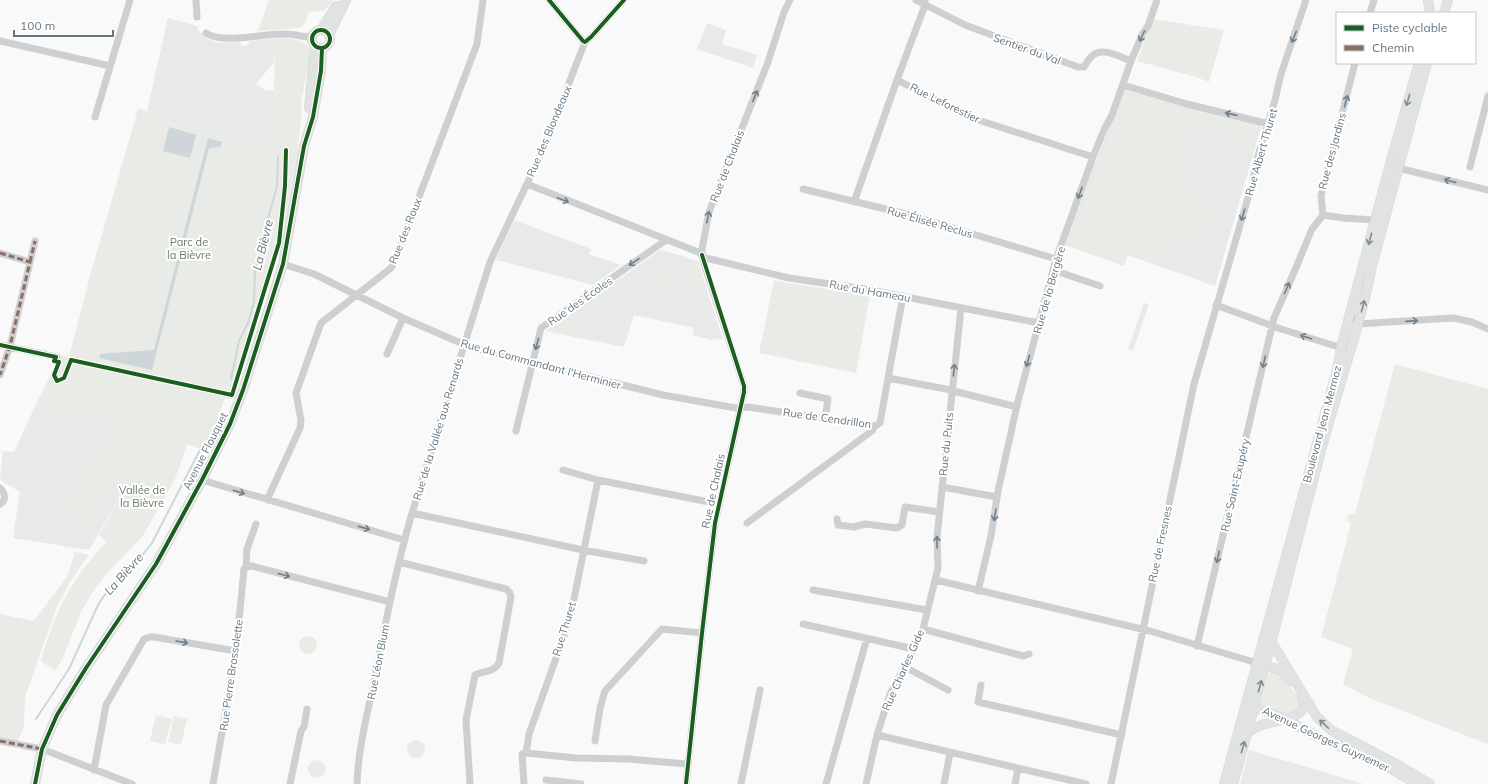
<svg xmlns="http://www.w3.org/2000/svg" width="1488" height="784" viewBox="0 0 1488 784" font-family="Mulish,sans-serif">
  <style>
    .built { fill: #e8e9e9 }
    .green { fill: #e8ebe6 }
    .water { fill: #ced6d9 }
    .lines { fill: none; stroke-linecap: round; stroke-linejoin: round }
    .stream { stroke: #ced6d9; stroke-width: 2 }
    .major-casing { stroke: #d5d6d7; stroke-width: 10 }
    .minor { stroke: #cecfd0; stroke-width: 7 }
    .major { stroke: #e1e2e2; stroke-width: 9 }
    .quiet { stroke: #8d6e63; stroke-width: 3; stroke-dasharray: 6 3; stroke-linecap: butt }
    .cycleway-casing { stroke: #fff; stroke-width: 6 }
    .cycleway { stroke: #1b5e20; stroke-width: 4 }
    .oneway { stroke: #707f8b }
    .oneway2 { stroke: #7e8c96 }
    .labels { text-anchor: middle; stroke-width: 4; stroke-linejoin: round; paint-order: stroke }
    .street-label { font-size: 11px; fill: #657683; stroke: #fff }
    .park-label { font-size: 11px; fill: #687a64; stroke: #fff }
    .water-label { font-size: 12px; font-style: italic; fill: #60757c; stroke: #fff }
  </style>
  <rect width="100%" height="100%" fill="#f9f9f9"/>
  <path class="built" d="M168,18L197,26L199,31L206,38L217,43L240,42L242,46L248,45L250,41L260,40L275,52L274,62L256,84L266,91L274,90L278,128L268,146L167,121L147,111Z
    M707,23L726,30L722,44L757,55L753,68L697,49Z
    M1127,90L1262,124L1215,286L1128,255L1124,266L1065,245L1093,168L1124,91Z
    M514,220L591,249L589,254L621,265L593,285L496,260Z
    M660,250L687,257V258L698,261L723,340L713,338L712,340L692,335L694,328L634,315L624,347L546,331Z
    M1144,303L1149,304L1133,351L1128,349Z
    M36,404L119,427L111,481L123,491L89,550L13,538L20,492L0,480L3,451L14,452Z
    M1249,750L1354,781L1364,784H1240Z"/>
  <path class="green" d="M269,0H333L324,11L309,12L304,25L299,28L258,31Z
    M1153,19L1224,30L1209,82L1196,77L1137,61Z
    M281,38C291,38 310,41 311,54L301,102L302,112L297,154L281,241L275,267L233,399L225,398L208,445L204,451L187,444L176,477L143,536L109,571L94,590L82,610L62,660L55,671L41,661C55,611 71,580 106,542L99,535L123,491L111,481L119,427L36,404L61,355L69,357L90,276L138,109L147,111L167,121L268,146L278,128L274,90L275,52L260,40Z
    M1127,90L1261,124L1252,154L1220,145L1225,130L1195,120L1186,149L1110,127L1124,91Z
    M272,101L273,117L262,118L260,102Z
    M259,102L261,121L251,122L249,103Z
    M1111,133L1188,156L1184,169L1178,167L1173,169L1172,173L1174,177L1182,179L1178,191L1206,199C1206,207 1208,211 1213,217L1212,220L1195,225L1189,244L1178,241L1172,257L1154,253L1151,262L1128,254L1123,265L1070,246Z
    M692,259L698,261L705,285C697,287 693,284 686,279Z
    M655,269C667,269 674,276 667,288L653,283L643,277L649,271Z
    M774,280L787,283L870,295L856,373L759,353Z
    M616,282L617,283L599,305L591,299Z
    M567,317L588,334L584,339L546,331Z
    M1395,364L1488,389V744L1369,698L1343,684L1353,649L1321,637L1350,528V522L1347,521L1348,515L1353,514L1355,513Z
    M95,441L114,444L103,515L95,529L70,525L72,508L65,507V501L72,502L79,454L93,456Z
    M75,552L89,555L72,579L57,606L25,697L24,723L23,730L17,742L0,739V614L34,621L67,577Z
    M299 645a9 9 0 1 1 18 0a9 9 0 1 1-18 0Z
    M1270,671L1281,674L1299,698L1301,704C1295,716 1283,715 1272,711C1268,709 1264,708 1261,703Z
    M156,715L172,719L165,744L150,741Z
    M174,716L187,719L181,745L168,742Z
    M407 749a9 9 0 1 1 18 0a9 9 0 1 1-18 0Z
    M308 769a9 9 0 1 1 18 0a9 9 0 1 1-18 0Z"/>
  <path class="water" d="M169,127L196,135L190,158L163,151Z
    M208,138L222,142L220,147L209,148L152,370L99,358L100,354L154,350Z"/>
  <g class="lines">
    <path class="stream" d="M231,379L239,341L248,323L254,302L255,270L264,246L268,218L277,187L278,156
      M36,719L69,669L98,605L110,587L144,553L152,543L200,450"/>
    <defs>
      <path id="major" d="M1428,0L1430,13
        M1444,13L1448,0
        M321,30L336,6
        M312 39a9 9 0 1 1 18 0a9 9 0 1 1-18 0Z
        M329,35L346,0
        M309,108L315,46
        M1271,641L1317,717L1331,730L1398,765L1430,784
        M1260,664L1281,670L1291,681
        M1252,703L1259,709L1285,719L1318,737L1386,766L1417,784
        M1248,732C1253,729 1259,725 1265,724C1278,720 1313,718 1302,696
        M35,784L42,749L57,715L86,668L156,564L202,480L230,424L243,390L283,264L304,146L313,117L321,71L322,48
        M1224,784L1338,366L1341,347L1393,153L1419,63
        M1233,784C1265,672 1292,559 1322,447C1338,387 1360,328 1372,266L1427,63"/>
    </defs>
    <use href="#major" class="major-casing"/>
    <path class="minor" d="M196,0L197,17
      M549,0L583,41L585,42
      M916,0L965,25L1078,67H1084C1086,63 1089,59 1092,56C1102,46 1120,57 1131,61
      M925,0V5L897,80L972,118L1093,157
      M1370,13L1374,0
      M206,33C222,45 265,33 285,34C294,34 303,37 313,37
      M0,41L110,66
      M585,42L591,37L624,0
      M1123,85L1187,104L1269,124
      M95,117L130,0
      M1394,167L1488,190
      M1470,167L1488,96
      M527,184L698,252L706,258L789,278L865,289L1039,323
      M803,189L910,215L1056,259
      M854,202L897,80
      M1323,215L1343,218L1375,220
      M0,253L30,262L10,346L0,375
      M30,262L35,241
      M283,264L314,274L403,318L470,347L663,395L736,408L748,407L875,426L880,423L888,378L946,389L1017,407
      M1053,270L1100,286
      M1216,305L1281,329L1345,349
      M1350,314L1358,324L1453,318L1472,322L1488,329
      M0,345L57,357
      M387,354L403,318
      M888,378L903,296
      M800,393L828,399L825,419
      M516,431L541,328L666,240
      M563,470L598,480L719,504
      M202,480L404,540
      M942,487L997,497
      M0,488C5,493 7,500 0,504
      M267,500L300,428L301,420L296,393L321,323L391,268L394,263L477,44L483,0
      M412,513L583,550L644,561
      M837,519L838,525L854,527L865,524L897,528L902,525L905,507L939,512
      M747,523L872,431L875,426
      M399,562L506,589L510,593L511,597L499,663C494,672 484,671 475,675L466,720L470,784
      M246,567L252,566L390,602
      M936,580L1150,631L1257,663
      M813,590L927,610
      M978,591L991,536L998,491L1018,401L1056,259L1093,157L1104,130L1112,115L1131,61L1143,33L1148,26L1157,0
      M803,624L914,649
      M923,629L1023,656L1029,654
      M1197,646L1274,318L1295,270L1312,229L1323,215L1321,196L1355,63
      M905,667L948,690
      M981,685L978,702L1122,735
      M877,735L1086,784
      M0,741L42,749L132,784
      M595,741L600,708L605,691L662,629L702,633
      M526,753L529,734L570,619L598,480
      M94,770L106,705L144,639L150,637H154L236,651
      M546,780L581,784
      M213,784L236,651L244,569L246,567L247,549L256,524
      M290,784L301,731L304,727L307,709
      M357,784C358,750 367,715 374,682C385,625 396,568 412,513L490,262L542,152L585,42
      M524,784L522,754L526,753L576,758L628,759L687,764
      M686,784L702,633L715,523L744,392V386L704,264L702,255V249L709,212L768,62L784,12L790,0
      M741,784L760,690
      M826,784L867,638
      M866,784L877,735L890,694L914,649L923,629L938,568L937,537L961,308
      M944,784L950,753
      M1015,784L1018,768
      M1111,784L1194,384L1252,184L1257,159L1275,100L1281,74L1306,0"/>
    <use href="#major" class="major"/>
    <path class="quiet" d="M0,253L30,262L10,346L0,375
      M30,262L35,241
      M0,741L42,749"/>
    <defs>
      <path id="cycleway" d="M549,0L583,41L585,42L591,37L624,0
        M312 39a9 9 0 1 1 18 0a9 9 0 1 1-18 0Z
        M0,345L56,357L54,361L59,362L54,375L57,381L64,378L71,360L232,395L279,243L285,186L286,150
        M35,784L42,749L57,715L86,668L156,564L202,480L230,424L243,390L283,264L304,146L313,117L321,71L322,48
        M686,784L702,633L715,523L744,392V386L702,255"/>
    </defs>
    <use href="#cycleway" class="cycleway-casing"/>
    <use href="#cycleway" class="cycleway"/>
  </g>
  <defs><path id="oneway-shaft" d="M-6 0H5M1.5-3L5.5 0L1.5 3" fill="none" stroke-width="1.6" stroke-linecap="round" stroke-linejoin="round"/></defs>
  <g class="oneway">
    <use href="#oneway-shaft" transform="translate(1142 36) rotate(116)"/>
    <use href="#oneway-shaft" transform="translate(1294 37) rotate(112)"/>
    <use href="#oneway-shaft" transform="translate(755 96) rotate(-68)"/>
    <use href="#oneway-shaft" transform="translate(1346 101) rotate(-75)"/>
    <use href="#oneway-shaft" transform="translate(1231 114) rotate(-167)"/>
    <use href="#oneway-shaft" transform="translate(1450 181) rotate(-165)"/>
    <use href="#oneway-shaft" transform="translate(1080 193) rotate(110)"/>
    <use href="#oneway-shaft" transform="translate(563 200) rotate(21)"/>
    <use href="#oneway-shaft" transform="translate(1243 215) rotate(106)"/>
    <use href="#oneway-shaft" transform="translate(708 217) rotate(-78)"/>
    <use href="#oneway-shaft" transform="translate(634 262) rotate(145)"/>
    <use href="#oneway-shaft" transform="translate(1287 288) rotate(-66)"/>
    <use href="#oneway-shaft" transform="translate(1412 321) rotate(-4)"/>
    <use href="#oneway-shaft" transform="translate(1306 337) rotate(-162)"/>
    <use href="#oneway-shaft" transform="translate(537 344) rotate(105)"/>
    <use href="#oneway-shaft" transform="translate(1028 361) rotate(105)"/>
    <use href="#oneway-shaft" transform="translate(1264 362) rotate(103)"/>
    <use href="#oneway-shaft" transform="translate(954 370) rotate(-83)"/>
    <use href="#oneway-shaft" transform="translate(239 492) rotate(17)"/>
    <use href="#oneway-shaft" transform="translate(995 515) rotate(99)"/>
    <use href="#oneway-shaft" transform="translate(364 528) rotate(16)"/>
    <use href="#oneway-shaft" transform="translate(937 542) rotate(-91)"/>
    <use href="#oneway-shaft" transform="translate(1218 557) rotate(103)"/>
    <use href="#oneway-shaft" transform="translate(284 575) rotate(15)"/>
    <use href="#oneway-shaft" transform="translate(182 642) rotate(10)"/>
  </g>
  <g class="oneway2">
    <use href="#oneway-shaft" transform="translate(1408 100) rotate(106)"/>
    <use href="#oneway-shaft" transform="translate(1370 239) rotate(105)"/>
    <use href="#oneway-shaft" transform="translate(1363 306) rotate(-75)"/>
    <use href="#oneway-shaft" transform="translate(1260 686) rotate(-75)"/>
    <use href="#oneway-shaft" transform="translate(1324 724) rotate(-137)"/>
    <use href="#oneway-shaft" transform="translate(1243 747) rotate(-74)"/>
  </g>
  <g class="labels">
    <g class="street-label">
      <text transform="translate(1027 49) rotate(20)" y="4">Sentier du Val</text>
      <text transform="translate(945 103) rotate(26)" y="4">Rue Leforestier</text>
      <text transform="translate(549 131) rotate(-67)" y="4">Rue des Blondeaux</text>
      <text transform="translate(1332 151) rotate(-75)" y="4">Rue des Jardins</text>
      <text transform="translate(1261 152) rotate(-74)" y="4">Rue Albert Thuret</text>
      <text transform="translate(727 166) rotate(-69)" y="4">Rue de Chalais</text>
      <text transform="translate(930 222) rotate(16)" y="4">Rue Élisée Reclus</text>
      <text transform="translate(405 231) rotate(-68)" y="4">Rue des Roux</text>
      <text transform="translate(1049 290) rotate(-74)" y="4">Rue de la Bergère</text>
      <text transform="translate(870 291) rotate(10)" y="4">Rue du Hameau</text>
      <text transform="translate(580 301) rotate(-35)" y="4">Rue des Écoles</text>
      <text transform="translate(541 364) rotate(15)" y="4">Rue du Commandant l'Herminier</text>
      <text transform="translate(827 418) rotate(8)" y="4">Rue de Cendrillon</text>
      <text transform="translate(1322 424) rotate(-75)" y="4">Boulevard Jean Mermoz</text>
      <text transform="translate(438 429) rotate(-73)" y="4">Rue de la Vallée aux Renards</text>
      <text transform="translate(946 444) rotate(-84)" y="4">Rue du Puits</text>
      <text transform="translate(205 451) rotate(-63)" y="4">Avenue Flouquet</text>
      <text transform="translate(1235 485) rotate(-77)" y="4">Rue Saint-Exupéry</text>
      <text transform="translate(713 491) rotate(-78)" y="4">Rue de Chalais</text>
      <text transform="translate(1160 544) rotate(-78)" y="4">Rue de Fresnes</text>
      <text transform="translate(564 629) rotate(-73)" y="4">Rue Thuret</text>
      <text transform="translate(378 662) rotate(-79)" y="4">Rue Léon Blum</text>
      <text transform="translate(903 670) rotate(-66)" y="4">Rue Charles Gide</text>
      <text transform="translate(231 675) rotate(-82)" y="4">Rue Pierre Brossolette</text>
      <text transform="translate(1326 739) rotate(25)" y="4">Avenue Georges Guynemer</text>
    </g>
    <g class="park-label">
      <text x="189" y="246">Parc de<tspan x="189" dy="13">la Bièvre</tspan></text>
      <text x="142" y="494">Vallée de<tspan x="142" dy="13">la Bièvre</tspan></text>
    </g>
    <g class="water-label">
      <text transform="translate(263 245) rotate(-76)" y="4">La Bièvre</text>
      <text transform="translate(124 574) rotate(-48)" y="4">La Bièvre</text>
    </g>
  </g>
  <rect x="1336" y="12" width="140" height="52" fill="#ffffff" stroke="#c1c8cd"/>
  <rect x="1344" y="25" width="20" height="6" fill="#1b5e20" stroke="#c1c8cd"/>
  <text x="1372" y="32" font-size="12" fill="#657683">Piste cyclable</text>
  <rect x="1344" y="45" width="20" height="6" fill="#8d6e63" stroke="#c1c8cd"/>
  <text x="1372" y="52" font-size="12" fill="#657683">Chemin</text>
  <path d="M14 30v6h99v-6" fill="none" stroke="#657683" stroke-width="2"/>
  <text x="20" y="30" font-size="12" fill="#657683" stroke="#ffffff" stroke-width="3" paint-order="stroke">100 m</text>
</svg>
